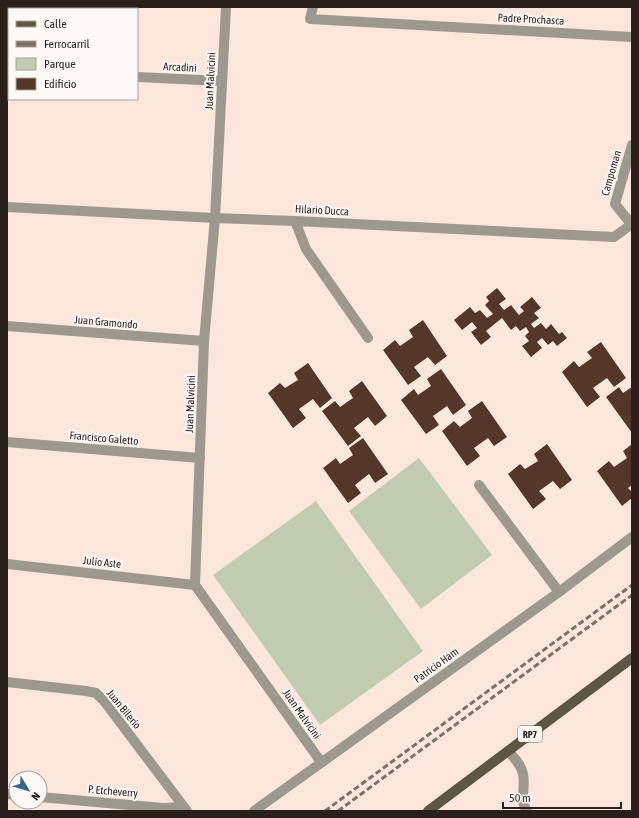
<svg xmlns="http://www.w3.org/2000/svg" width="639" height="818" viewBox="0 0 639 818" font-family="'Asap Condensed',sans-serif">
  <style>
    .green { fill: #c1ccb1 }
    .building { fill: #543729 }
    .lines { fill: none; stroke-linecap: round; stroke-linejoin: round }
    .minor { stroke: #9e998f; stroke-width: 10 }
    .major { stroke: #5e5644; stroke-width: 10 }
    .rail { stroke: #7e6f69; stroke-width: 3; stroke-dasharray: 6 3; stroke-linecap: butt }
    .labels { text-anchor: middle; stroke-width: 4; stroke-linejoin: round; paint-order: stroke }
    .shield { fill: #fef8f6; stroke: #69605d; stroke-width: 1 }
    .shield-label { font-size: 10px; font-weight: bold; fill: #291f1b }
    .street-label { font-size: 11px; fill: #291f1b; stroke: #fef8f6 }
  </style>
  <rect width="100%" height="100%" fill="#fde7dd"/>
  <path class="green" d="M419,458L492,555L421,609L349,511Z
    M316,501L423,651L320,725L213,575Z"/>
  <path class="building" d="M497,288L506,299L499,304L504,310L511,305L519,315L524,311L520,307L532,297L541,308L534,313L539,318L531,324L534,328L541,323L546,329L551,324L559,334L562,332L567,338L557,346L553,341L548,345L542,338L537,342L542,348L531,357L522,346L529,341L525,336L529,332L526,327L520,331L516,326L511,330L502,318L486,331L491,337L481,345L471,332L477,328L472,322L462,330L454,320L470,307L475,313L480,310L487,318L493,314L485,305L489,301L486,297Z
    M423,320L447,356L435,365L428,357L414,367L421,376L408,385L383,350L395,340L400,346L413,337L409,330Z
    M601,342L626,378L614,387L607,378L593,388L600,397L587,407L562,372L574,361L579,367L592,358L587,352Z
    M308,363L332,398L320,408L313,399L299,409L306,418L293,428L268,393L280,383L285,388L298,380L294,373Z
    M441,369L466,405L453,415L447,406L433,416L439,425L426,434L401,400L414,389L418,395L431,386L427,379Z
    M362,381L387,416L375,426L368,417L354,428L361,436L348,446L322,411L335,401L340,407L353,398L349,391Z
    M619,387L623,393L632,387V433L606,397Z
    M482,401L507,437L494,446L488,438L474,448L480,456L467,466L442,431L454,421L460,427L472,418L468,411Z
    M363,438L388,474L375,483L369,474L355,485L361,493L348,503L323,468L336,458L340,464L353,455L349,448Z
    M547,444L572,480L560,489L553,481L539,491L546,499L533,509L508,474L520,464L525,469L538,461L534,454Z
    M632,444V485L628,488L632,492V498L622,506L597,471L609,461L614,467L627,458L623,451Z"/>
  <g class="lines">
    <path class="minor" d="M226,7L215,218L204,341L195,585L321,762
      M313,7L310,19L632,37
      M7,70H9
      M137,77L222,81
      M632,145L615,204L632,225
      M7,207L215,218L295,221L614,237L632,224
      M295,221L306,249L368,338
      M7,326L204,341
      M7,442L200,458
      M479,485L559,592
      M7,564L195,585
      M7,682L86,691L96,693L104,701L187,811
      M508,751C514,758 521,764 523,774C526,786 519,801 527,811
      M7,794L16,795
      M40,797L163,808L184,807
      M254,811L559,592L632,537"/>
    <path class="major" d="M428,811L632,658"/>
    <path class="rail" d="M325,811L632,585
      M338,811L632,595"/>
  </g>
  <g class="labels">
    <rect class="shield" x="518" y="726" width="24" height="16" rx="3"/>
    <g class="shield-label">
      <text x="530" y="738">RP7</text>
    </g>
    <g class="street-label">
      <text transform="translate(531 19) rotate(3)" y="4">Padre Prochasca</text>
      <text transform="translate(180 67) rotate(3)" y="4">Arcadini</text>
      <text transform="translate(210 81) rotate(-87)" y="4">Juan Malvicini</text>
      <text transform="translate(611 173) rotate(-74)" y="4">Campoman</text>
      <text transform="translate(322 210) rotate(3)" y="4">Hilario Ducca</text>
      <text transform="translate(106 322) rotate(5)" y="4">Juan Gramondo</text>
      <text transform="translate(190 404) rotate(-88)" y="4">Juan Malvicini</text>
      <text transform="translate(104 438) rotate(5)" y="4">Francisco Galetto</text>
      <text transform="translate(102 562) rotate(6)" y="4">Julio Aste</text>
      <text transform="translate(436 665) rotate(-36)" y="4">Patricio Ham</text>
      <text transform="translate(124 709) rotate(51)" y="4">Juan Bilerio</text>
      <text transform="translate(302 714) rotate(55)" y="4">Juan Malvicini</text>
      <text transform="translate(113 791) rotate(5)" y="4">P. Etcheverry</text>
    </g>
  </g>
  <rect width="639" height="818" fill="none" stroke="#291f1b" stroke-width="16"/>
  <rect x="8" y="8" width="130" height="92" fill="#fef8f6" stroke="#a9a19e"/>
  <rect x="16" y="21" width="20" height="6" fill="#5e5644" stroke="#a9a19e"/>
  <text x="44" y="28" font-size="12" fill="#291f1b">Calle</text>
  <rect x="16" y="41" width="20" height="6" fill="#7e6f69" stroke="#a9a19e"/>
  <text x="44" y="48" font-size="12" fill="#291f1b">Ferrocarril</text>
  <rect x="16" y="58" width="20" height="12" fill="#c1ccb1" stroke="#a9a19e"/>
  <text x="44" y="68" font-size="12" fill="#291f1b">Parque</text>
  <rect x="16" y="78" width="20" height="12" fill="#543729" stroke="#a9a19e"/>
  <text x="44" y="88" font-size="12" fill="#291f1b">Edificio</text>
  <g transform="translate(28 790) rotate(128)"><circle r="19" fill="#fef8f6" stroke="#a9a19e"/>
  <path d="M0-3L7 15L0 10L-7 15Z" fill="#356784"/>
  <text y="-6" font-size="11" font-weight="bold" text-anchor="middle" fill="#291f1b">N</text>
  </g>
  <path d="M503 802v6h118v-6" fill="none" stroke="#291f1b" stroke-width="2"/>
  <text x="509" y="802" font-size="12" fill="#291f1b" stroke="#fef8f6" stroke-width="3" paint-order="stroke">50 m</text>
</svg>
